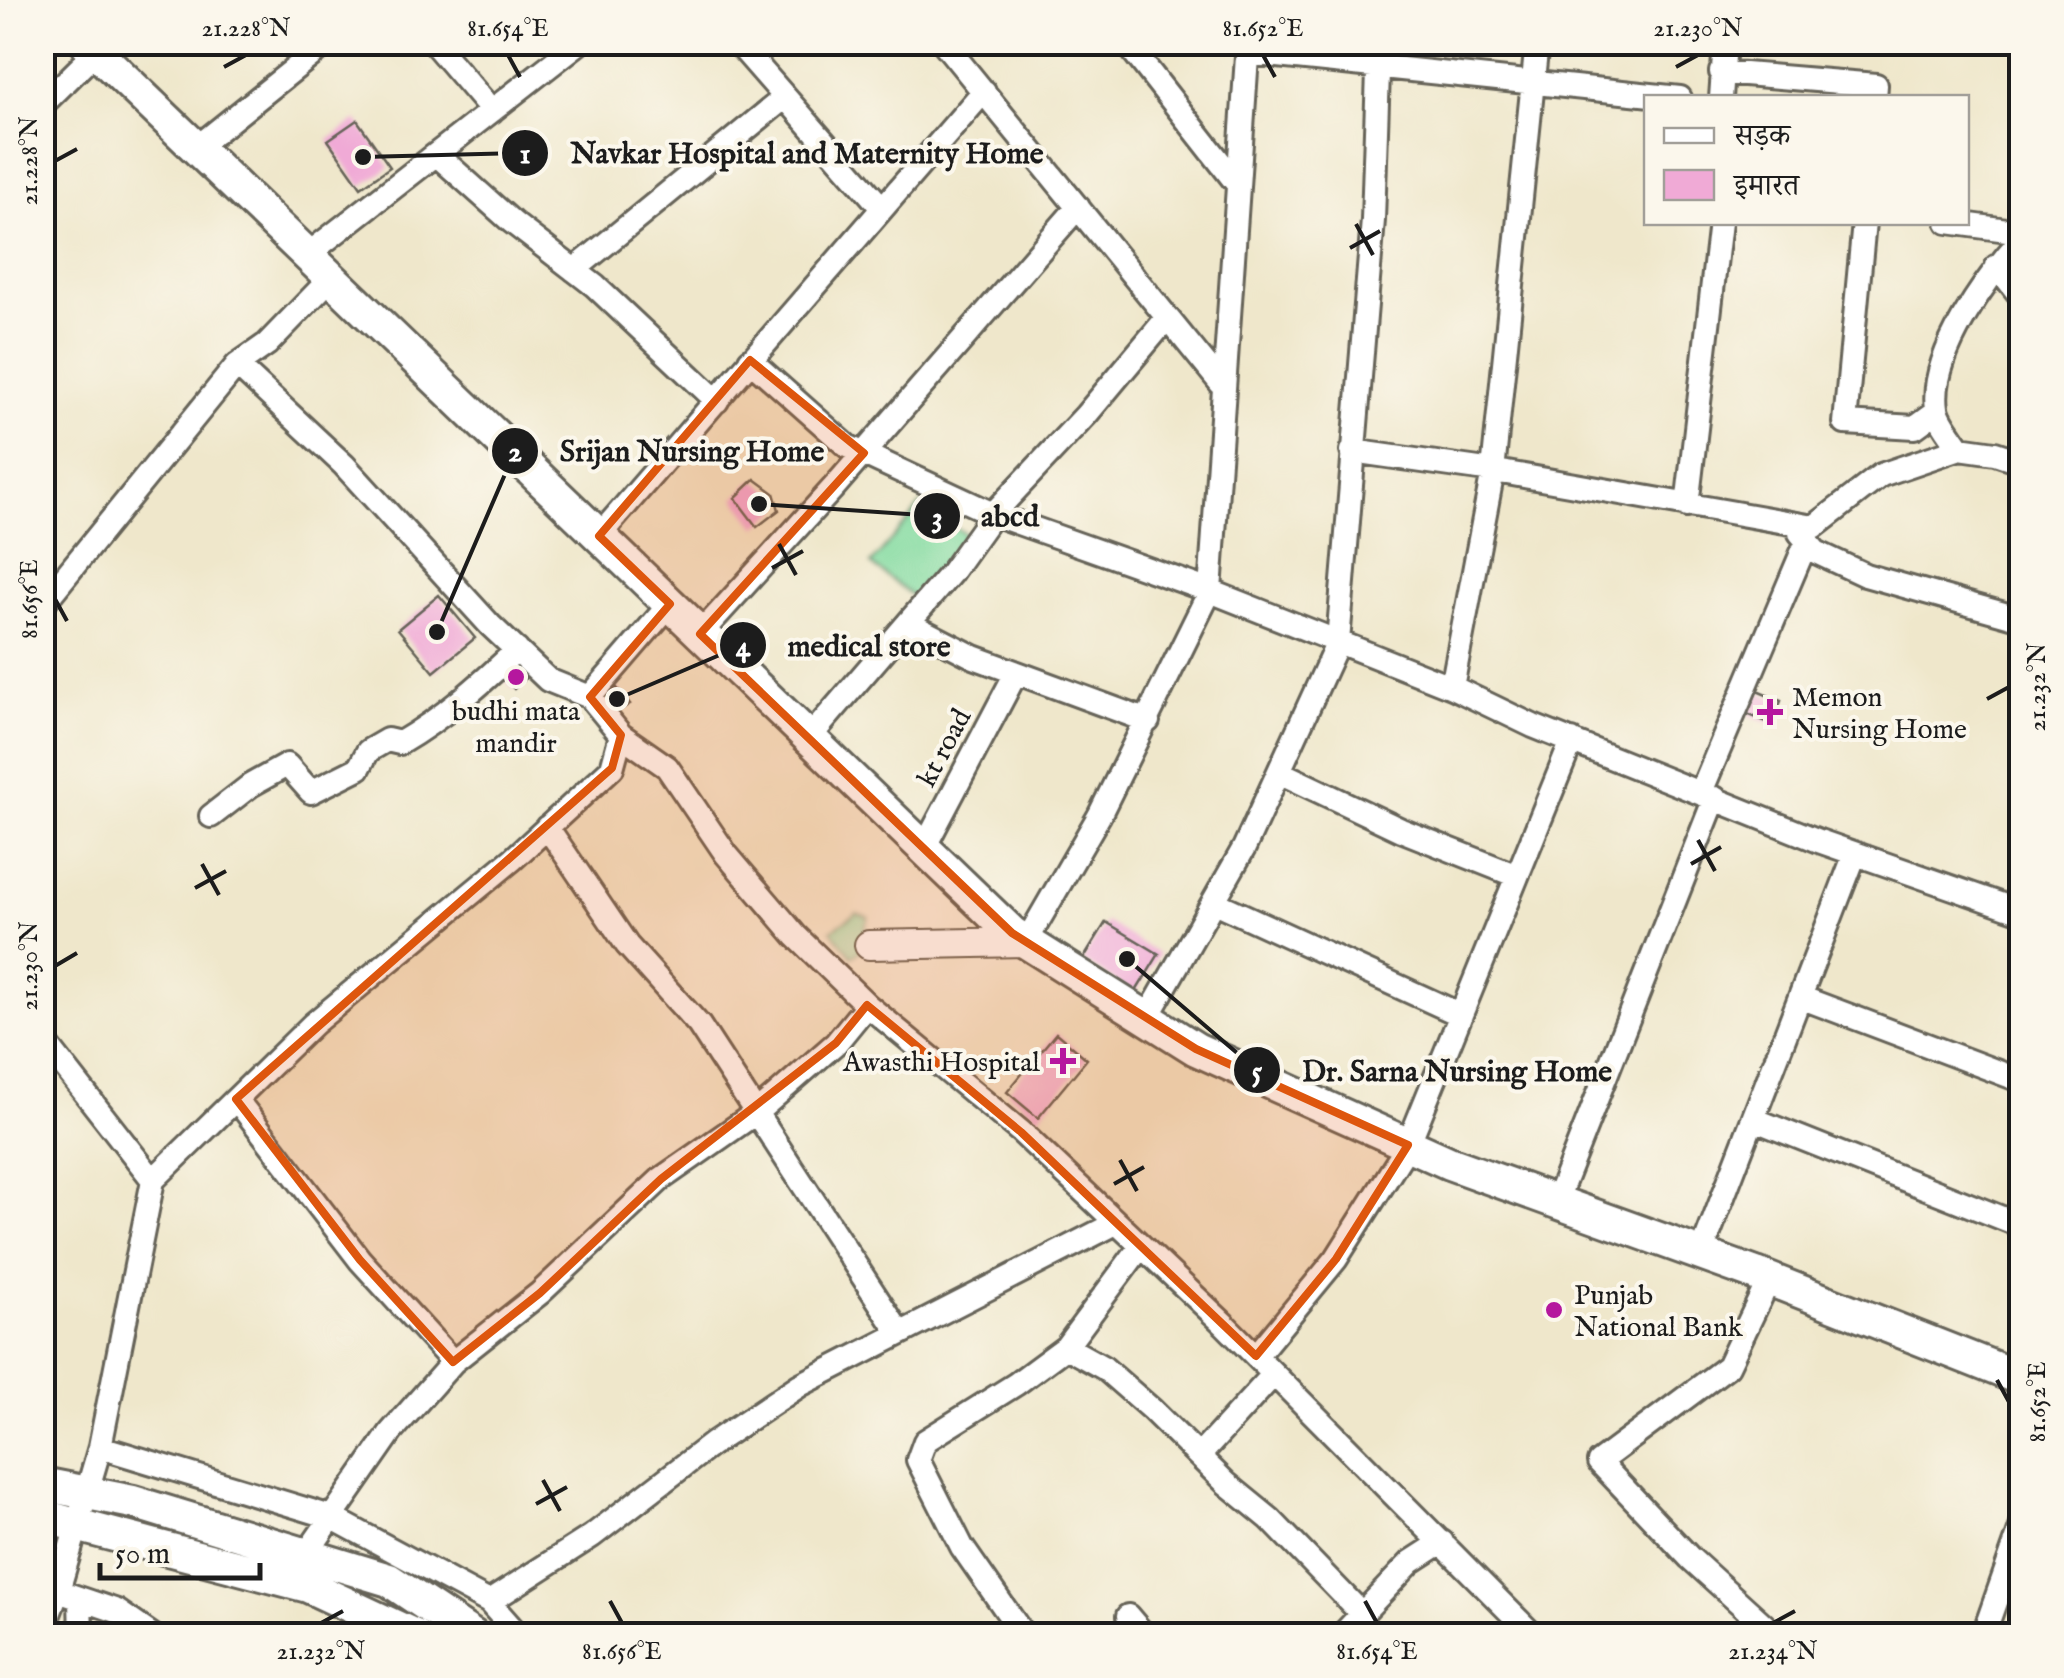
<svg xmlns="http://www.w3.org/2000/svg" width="2064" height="1678" viewBox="0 0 2064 1678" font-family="'IM FELL English','Noto Serif Devanagari',serif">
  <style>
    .green { fill: #81da9f; stroke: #4e7b5e; stroke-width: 2.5 }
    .building { fill: #f0aad6 }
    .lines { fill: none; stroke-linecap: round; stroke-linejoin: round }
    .minor-casing { stroke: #666359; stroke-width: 28 }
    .tertiary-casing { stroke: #666359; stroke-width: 32 }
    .secondary-casing { stroke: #666359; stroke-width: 38 }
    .minor { stroke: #fff; stroke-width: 22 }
    .tertiary { stroke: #fff; stroke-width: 28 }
    .secondary { stroke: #fff; stroke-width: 32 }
    .marked { fill: #de560d; fill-opacity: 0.2; stroke: #de560d; stroke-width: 8; stroke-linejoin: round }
    .ticks { fill: none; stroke: #1c1c1c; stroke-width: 4 }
    .poi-dot { fill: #b5179e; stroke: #fbf7ec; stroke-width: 4 }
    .labels { text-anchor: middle; stroke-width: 8; stroke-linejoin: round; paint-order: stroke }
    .poi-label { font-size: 28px; fill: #1c1c1c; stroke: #fbf7ec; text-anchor: start }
    .street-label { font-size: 28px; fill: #1c1c1c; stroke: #fbf7ec }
    .leader { fill: none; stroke: #1c1c1c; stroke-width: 4 }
    .callout-dot { fill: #1c1c1c; stroke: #fbf7ec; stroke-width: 4 }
    .mark-label { font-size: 30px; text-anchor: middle; font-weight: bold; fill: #fff }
    .callout-label { font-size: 30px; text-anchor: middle; font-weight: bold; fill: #1c1c1c; stroke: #fbf7ec; stroke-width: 8; stroke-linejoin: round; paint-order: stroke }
    .neatline { fill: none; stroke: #1c1c1c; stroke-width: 4 }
    .ticks-label { font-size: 25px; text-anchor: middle; fill: #1c1c1c }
  </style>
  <rect width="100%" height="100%" fill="#fbf7ec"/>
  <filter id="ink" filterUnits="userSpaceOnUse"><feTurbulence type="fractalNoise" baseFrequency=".01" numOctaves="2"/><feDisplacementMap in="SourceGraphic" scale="20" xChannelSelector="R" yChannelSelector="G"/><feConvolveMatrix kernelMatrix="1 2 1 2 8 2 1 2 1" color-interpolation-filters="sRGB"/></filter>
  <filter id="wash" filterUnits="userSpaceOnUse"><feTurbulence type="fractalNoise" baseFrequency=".0048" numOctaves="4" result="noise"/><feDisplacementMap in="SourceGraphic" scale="40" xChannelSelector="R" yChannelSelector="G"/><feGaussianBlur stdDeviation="2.25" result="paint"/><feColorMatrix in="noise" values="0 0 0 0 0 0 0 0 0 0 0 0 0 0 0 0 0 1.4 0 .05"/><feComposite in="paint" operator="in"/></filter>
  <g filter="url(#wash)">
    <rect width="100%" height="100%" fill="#efe7cb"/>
    <path class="green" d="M922,504L969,537L916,599L871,564Z
      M857,913L869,917L865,928L869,945L852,956L831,930Z"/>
    <g id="blocks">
      <path class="building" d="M357,120L390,167L361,187L328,140Z
        M755,479L774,493L779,510L757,527L735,498Z
        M439,595L475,638L434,672L398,629Z
        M518,665L528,676L514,689L504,678Z
        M617,688L630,704L617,712L606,694Z
        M1757,691L1781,701L1772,724L1747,714Z
        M1106,922L1159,954L1135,993L1082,961Z
        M1056,1033L1087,1059L1038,1118L1007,1092Z"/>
    </g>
  </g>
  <g filter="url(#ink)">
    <use href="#blocks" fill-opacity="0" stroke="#666359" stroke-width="2.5"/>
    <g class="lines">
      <defs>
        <path id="minor" d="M433,42L492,111
          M737,42L882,208
          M943,42L1223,386
          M1126,42L1238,185
          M1248,53L1680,98
          M1721,72L1876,85L1875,98
          M1721,98L1725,42
          M42,105L96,52
          M196,148L328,42
          M437,155L512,222L595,286L717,401
          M1864,222L1845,423L1915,427L1937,411
          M1948,222L2022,232
          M307,255L580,42
          M1997,266L2022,298
          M574,270L784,98
          M750,360L847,446L993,514L1210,591L1452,687L1533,726L1819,841L2022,912
          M237,365L344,465L490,625L548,680L590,697
          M1960,448C1953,437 1939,421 1937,408C1929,355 1988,276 2022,238
          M1352,451L1507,473L1814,527L1881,475L1960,448L1995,453L2022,462
          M1687,506L1720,222
          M1800,533L1816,552L1865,575L2022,619
          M599,536L984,91
          M42,605L237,365L267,344L331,278
          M908,623L974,657L1148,721
          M700,634L835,486L1078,207
          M1452,687L1493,471L1537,42
          M621,735L667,767L726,854L796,936L867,1005L1021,1132L1224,1324L1534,1636
          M809,738L951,573L993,514L1086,415L1167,318
          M1279,772L1401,830L1517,876
          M1701,792L1807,541
          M211,816L251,785L287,765L311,792L359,768L368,751L387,740L400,743C443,718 480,685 517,650
          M547,827L627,945L699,1025L899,1332
          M924,848L1016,673
          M1214,902L1461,1015
          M1026,942L1099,816L1210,591L1248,42
          M1800,997L2022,1081
          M1147,1018L1244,848L1338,642L1373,220L1379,42
          M42,1038L153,1180
          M236,1099L360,1260L453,1362
          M1753,1119L2022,1226
          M1556,1202L1715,798
          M1701,1254L1855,854
          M1769,1280L1728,1366L1599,1462L1690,1558L1776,1636
          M1066,1347L1104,1368L1151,1409L1226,1483L1270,1519L1363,1615
          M1256,1356L1336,1259L1408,1145L1572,741
          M100,1447L331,1517L489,1602L519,1636
          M1199,1456L1274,1374
          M307,1553L391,1432L453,1362L540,1293L661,1179L757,1112L836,1043L867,1005
          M58,1591L117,1611L153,1636
          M80,1599L81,1636
          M489,1602L592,1536L712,1444L800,1385L1116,1223
          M1128,1616L1145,1636
          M42,1632L58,1591L100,1447L153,1180L313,1024L513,859L612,768L621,735L590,697L670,604
          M1024,1636L962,1547L918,1460L925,1441L1016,1384L1066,1347L1141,1246
          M1341,1636L1411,1562L1442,1542
          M1983,1636L2022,1525"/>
        <path id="tertiary" d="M869,945L1026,942"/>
        <path id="secondary" d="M86,42L1012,933L1196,1049L1449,1163L1756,1274L2022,1379
          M42,1484L133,1502L389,1580L473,1636
          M42,1516L308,1586L415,1636"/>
      </defs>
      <use href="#minor" class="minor-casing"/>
      <use href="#tertiary" class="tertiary-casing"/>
      <use href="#secondary" class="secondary-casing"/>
      <use href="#minor" class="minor"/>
      <use href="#tertiary" class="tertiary"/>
      <use href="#secondary" class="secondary"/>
    </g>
  </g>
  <path class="marked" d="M750,360L864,453L700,634L1012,933L1196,1049L1408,1145L1336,1259L1256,1356L1021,1132L867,1005L836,1043L661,1179L540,1293L453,1362L360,1260L236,1099L612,768L621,735L590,697L670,604L599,536Z"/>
  <path class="ticks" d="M508,55L520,77M1263,55L1275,77M224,67L246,55M1676,67L1698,55M55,161L77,149M1356,224L1373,255M1350,248L1380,231M779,544L796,575M772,568L803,551M55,599L67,621M1987,699L2009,687M1698,840L1715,871M202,864L219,895M1691,864L1721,847M195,888L226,871M55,966L77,953M1120,1160L1137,1191M1114,1184L1144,1167M1997,1380L2009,1402M543,1480L560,1511M536,1504L567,1487M610,1601L622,1623M1365,1601L1377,1623M321,1623L343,1611M1773,1623L1795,1611"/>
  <g class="poi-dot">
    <circle cx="516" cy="677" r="10"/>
    <path d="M1765 697h10v10h10v10h-10v10h-10v-10h-10v-10h10z"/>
    <path d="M1058 1046h10v10h10v10h-10v10h-10v-10h-10v-10h10z"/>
    <circle cx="1554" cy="1310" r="10"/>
  </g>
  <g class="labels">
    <g class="poi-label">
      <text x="1792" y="706">Memon<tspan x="1792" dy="32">Nursing Home</tspan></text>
      <text x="516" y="720" text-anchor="middle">budhi mata<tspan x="516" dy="32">mandir</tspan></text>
      <text x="1040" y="1071" text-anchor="end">Awasthi Hospital</text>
      <text x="1574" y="1304">Punjab<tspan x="1574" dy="32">National Bank</tspan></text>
    </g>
    <g class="street-label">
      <text transform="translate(943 747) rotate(-62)" y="10">kt road</text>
    </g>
  </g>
  <path class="leader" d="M363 157L525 153M437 632L515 451M759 504L937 516M617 699L743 645M1127 959L1257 1070"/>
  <g class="callout-dot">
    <circle cx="363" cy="157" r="10"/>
    <circle cx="437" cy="632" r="10"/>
    <circle cx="759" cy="504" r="10"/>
    <circle cx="617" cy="699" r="10"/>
    <circle cx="1127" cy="959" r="10"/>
    <circle cx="525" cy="153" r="25"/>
    <circle cx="515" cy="451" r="25"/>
    <circle cx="937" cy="516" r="25"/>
    <circle cx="743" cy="645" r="25"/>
    <circle cx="1257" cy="1070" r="25"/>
  </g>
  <g class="mark-label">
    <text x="525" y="163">1</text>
    <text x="515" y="461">2</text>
    <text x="937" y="526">3</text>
    <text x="743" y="656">4</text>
    <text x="1257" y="1081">5</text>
  </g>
  <g class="callout-label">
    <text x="807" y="163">Navkar Hospital and Maternity Home</text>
    <text x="692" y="461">Srijan Nursing Home</text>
    <text x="1010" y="526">abcd</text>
    <text x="869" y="656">medical store</text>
    <text x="1457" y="1081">Dr. Sarna Nursing Home</text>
  </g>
  <rect width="2064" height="1678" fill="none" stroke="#fbf7ec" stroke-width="110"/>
  <rect x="1644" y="95" width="325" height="130" fill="#fbf7ec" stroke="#a29f99" stroke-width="2.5"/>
  <rect x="1664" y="128" width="50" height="15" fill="#ffffff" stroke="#a29f99" stroke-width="2.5"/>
  <text x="1734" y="145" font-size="30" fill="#1c1c1c">सड़क</text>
  <rect x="1664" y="170" width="50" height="30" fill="#f0aad6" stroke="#a29f99" stroke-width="2.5"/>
  <text x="1734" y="195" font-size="30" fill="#1c1c1c">इमारत</text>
  <path d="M100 1563v15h160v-15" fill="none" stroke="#1c1c1c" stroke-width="5"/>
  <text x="115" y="1563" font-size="30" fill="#1c1c1c" stroke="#fbf7ec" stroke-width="8" paint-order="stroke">50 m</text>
  <rect x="55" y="55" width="1954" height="1568" class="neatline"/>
  <g class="ticks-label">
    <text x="246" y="36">21.228°N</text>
    <text x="508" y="36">81.654°E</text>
    <text x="1263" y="36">81.652°E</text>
    <text x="1698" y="36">21.230°N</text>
    <text transform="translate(28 161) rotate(-90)" y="9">21.228°N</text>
    <text transform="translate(28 599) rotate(-90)" y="9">81.656°E</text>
    <text transform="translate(2036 687) rotate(-90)" y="9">21.232°N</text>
    <text transform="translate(28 966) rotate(-90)" y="9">21.230°N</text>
    <text transform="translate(2036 1402) rotate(-90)" y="9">81.652°E</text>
    <text x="321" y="1659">21.232°N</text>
    <text x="622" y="1659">81.656°E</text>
    <text x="1377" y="1659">81.654°E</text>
    <text x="1773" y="1659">21.234°N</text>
  </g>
</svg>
